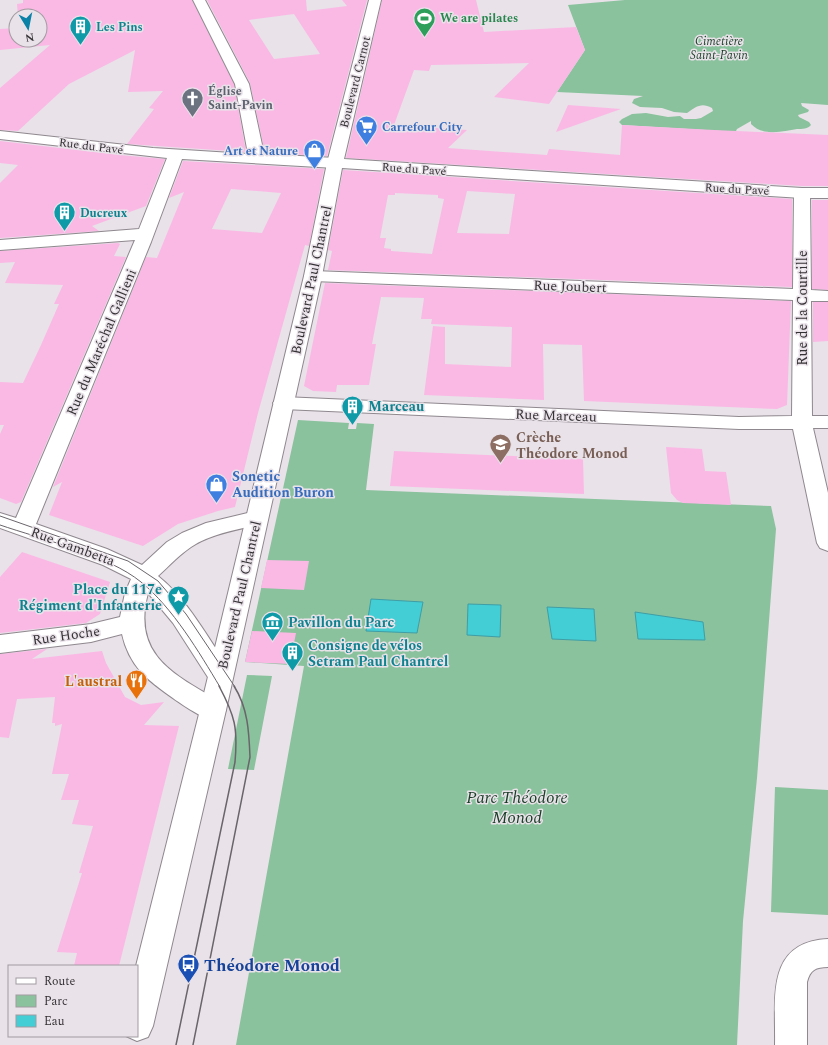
<svg xmlns="http://www.w3.org/2000/svg" width="828" height="1045" viewBox="0 0 828 1045" font-family="Spectral,serif">
  <style>
    .green { fill: #8ac29d }
    .water { fill: #43cdd5; stroke: #3f9ea5 }
    .building { fill: #fab9e5; fill-rule: evenodd }
    .lines { fill: none; stroke-linecap: round; stroke-linejoin: round }
    .minor-casing { stroke: #8f888e; stroke-width: 2 }
    .tertiary-casing { stroke: #8f888e; stroke-width: 2 }
    .minor { fill: #fff; fill-rule: evenodd }
    .tertiary { fill: #fff; fill-rule: evenodd }
    .tram-far1 { stroke: #6a656a; stroke-width: 1 }
    .tram { stroke: #6a656a; stroke-width: 1.5 }
    .labels { text-anchor: middle; stroke-width: 3; stroke-linejoin: round; paint-order: stroke }
    .far-leisure-label { font-size: 12px; font-weight: bold; fill: #27864d; stroke: #e9e2e9; text-anchor: start }
    .far-culture-label { font-size: 12px; font-weight: bold; fill: #0d838f; stroke: #e9e2e9; text-anchor: start }
    .far-park-label { font-size: 12px; font-style: italic; fill: #183d27; stroke: #e9e2e9 }
    .far-street-label { font-size: 12px; fill: #353235; stroke: #e9e2e9 }
    .far-worship-label { font-size: 12px; font-weight: bold; fill: #5b616d; stroke: #e9e2e9; text-anchor: start }
    .far-shop-label { font-size: 12px; font-weight: bold; fill: #366cbe; stroke: #e9e2e9; text-anchor: start }
    .street-label { font-size: 14px; fill: #353235; stroke: #e9e2e9 }
    .culture-label { font-size: 14px; font-weight: bold; fill: #0d838f; stroke: #e9e2e9; text-anchor: start }
    .education-label { font-size: 14px; font-weight: bold; fill: #785e54; stroke: #e9e2e9; text-anchor: start }
    .shop-label { font-size: 14px; font-weight: bold; fill: #366cbe; stroke: #e9e2e9; text-anchor: start }
    .food-label { font-size: 14px; font-weight: bold; fill: #c56008; stroke: #e9e2e9; text-anchor: end }
    .near-park-label { font-size: 17px; font-style: italic; fill: #183d27; stroke: #e9e2e9 }
    .near-transit-label { font-size: 17px; font-weight: bold; fill: #164399; stroke: #e9e2e9; text-anchor: start }
  </style>
  <rect width="100%" height="100%" fill="#e9e2e9"/>
  <path class="green" d="M625,0H828V105L801,103L802,106L809,110L808,112L798,115L799,117L809,122L811,125C808,129 802,129 797,129C782,132 762,136 751,124V121L737,129L736,131H722L622,125L619,122L622,119L632,114L646,113L668,117L680,116L684,119H696L701,118L713,111L712,108C701,102 696,107 687,113L674,112L662,108L640,107L632,103L634,99L643,96L557,92L585,50L568,5Z
    M298,420L349,423L348,429H356L357,423L374,424L366,490L771,506L776,529L757,778L743,921L737,1045H236L304,666L245,662Z
    M247,675L272,676L254,770L228,769Z
    M775,787L828,790V915L771,912Z"/>
  <path class="water" d="M371,599L423,602L417,633L366,631Z
    M468,604L501,605L500,637L467,635Z
    M547,607L594,609L596,641L552,639Z
    M635,612L703,622L705,640L638,639Z"/>
  <path class="building" d="M23,0H192L234,84L246,152L127,144L154,109L149,108L163,91L128,92L135,50L69,84L18,131L0,130V88L50,45L0,50V29L16,28V40H40V16H18L17,4L23,3Z
    M207,0H306L307,11L347,6L342,0H367L327,156L265,153L250,83ZM294,14L320,54L274,59L249,20Z
    M382,0H476L484,32L576,27L585,50L549,104L494,97L529,63L431,65L429,71L414,70L394,125L467,130L448,148L547,155L549,149L620,155L622,125L714,130L828,135V186H802L346,158Z
    M568,105L621,109L556,132Z
    M0,141L119,155L165,159L146,206L92,226L99,231L0,238V183L18,165L0,163Z
    M183,161L324,169L309,246L305,245L258,413L235,507L218,511L178,524L143,546L49,515L62,482L53,487L146,257L157,258L184,192L169,198ZM231,189L281,193L262,233L212,229Z
    M343,170L792,199V287L328,270L332,251L328,250ZM467,191L515,194L509,234L457,233ZM395,193L438,195V198L444,199L432,254L391,251V249L384,248L386,238H380L388,195H395Z
    M812,200H828V290L812,289Z
    M118,243L120,244L114,256L126,257L21,502L16,504L0,498V434L4,425H0V382L23,383L41,345L59,304H54L63,285L5,283L15,262L0,263V251Z
    M325,283L791,301L787,405L777,409L584,401L582,345L543,344L544,400L424,395L433,326L445,327V364L511,367L512,327L431,324L432,319H421L424,298L381,297L372,344H376L369,385H337L336,392L313,391L304,386Z
    M813,302H828V341L813,342Z
    M666,447L702,449L705,471L726,472L731,505L683,503L677,500L671,493Z
    M394,451L583,459L584,494L390,486Z
    M22,552L110,582L100,614L86,623L0,633V577Z
    M267,560L309,561L304,590L261,588Z
    M252,631L296,633L290,664L245,662Z
    M47,649L32,659L102,651L106,663L125,697L141,705L164,702L144,725L179,726L119,966H74L77,953L57,952L82,873H79L93,826L72,824L79,800H61L69,774H52L62,724L55,726V723H52L55,697L17,699L9,738L0,737V654Z"/>
  <g class="lines">
    <defs>
      <path id="minor" d="M193,0H205L249,84L264,154L335,158L340,160L343,163L340,166L335,168L182,159L151,242L36,524L107,549L142,565L167,542L182,533L206,523L256,511L264,513L267,518L264,523C239,530 212,533 191,547C179,555 169,566 158,576C188,600 207,637 229,668L232,675L229,682L220,684L211,682L173,623L148,593C131,657 176,675 222,703L226,710L222,717C220,718 216,720 213,720C201,720 150,683 141,672C132,662 125,648 122,634L91,642L0,653V635L91,624L120,617L125,593L131,579L103,565L0,528V513L16,518L135,240L0,250V240L139,229L167,158L0,139V131L153,148L248,154L235,84Z
        M802,188L808,190L810,193L811,290L828,291V301H811L812,416H828V428H813L828,493V551L820,548L817,543L793,429H739L283,409L276,407L273,403L276,399L283,397L739,417L792,416L793,300L313,281L307,280L304,276L307,272L313,271L793,289L794,193L796,190Z
        M828,939V967C816,967 810,970 807,982V1045H775C776,999 765,942 828,939Z"/>
      <path id="tertiary" d="M369,0H381L344,159L802,188H828V198H802L342,168L322,276L226,710L153,1026L148,1037L137,1041L126,1036H137L136,966L200,710L304,276L327,163Z"/>
    </defs>
    <use href="#minor" class="minor-casing"/>
    <use href="#tertiary" class="tertiary-casing"/>
    <use href="#minor" class="minor"/>
    <use href="#tertiary" class="tertiary"/>
    <path class="tram-far1" d="M0,516L128,561L158,581L186,614L235,687
      M0,525C41,539 108,555 141,582C173,608 199,652 220,687"/>
    <path class="tram" d="M176,1045L235,762C238,728 235,716 219,686
      M193,1045L250,757C249,732 248,708 234,686"/>
  </g>
  <defs>
    <symbol id="stadium-pin" viewBox="-11 -11 22 30"><path d="M0 17L-7.5 6A9.5 9.5 0 1 1 7.5 6Z" fill="#2e9e5b" stroke="#e9e2e9"/><path d="M0-5a6.5 5 0 1 0 0 10a6.5 5 0 1 0 0-10ZM-3.5-1.8h7v3.6h-7Z" fill="#fff"/></symbol>
    <symbol id="building-pin" viewBox="-11 -11 22 30"><path d="M0 17L-7.5 6A9.5 9.5 0 1 1 7.5 6Z" fill="#0f9aa8" stroke="#e9e2e9"/><path d="M-4-6H4V6H1V3H-1V6H-4ZM-2.5-4.3h1.7v1.8h-1.7ZM.8-4.3h1.7v1.8H.8ZM-2.5-1h1.7V.8h-1.7ZM.8-1h1.7V.8H.8Z" fill="#fff"/></symbol>
    <symbol id="church-pin" viewBox="-11 -11 22 30"><path d="M0 17L-7.5 6A9.5 9.5 0 1 1 7.5 6Z" fill="#6b7280" stroke="#e9e2e9"/><path d="M-1.2-6h2.4v3.5h3.3v2.4h-3.3V6h-2.4V-.1h-3.3v-2.4h3.3Z" fill="#fff"/></symbol>
    <symbol id="supermarket-pin" viewBox="-11 -11 22 30"><path d="M0 17L-7.5 6A9.5 9.5 0 1 1 7.5 6Z" fill="#3f7fe0" stroke="#e9e2e9"/><path d="M-6-5.5h2.5l.6 2H6L4.5 2H-2.5L-4.4-4H-6ZM-1.5 3.2a1.3 1.3 0 1 0 .1 0ZM3 3.2a1.3 1.3 0 1 0 .1 0Z" fill="#fff"/></symbol>
    <symbol id="shop-pin" viewBox="-11 -11 22 30"><path d="M0 17L-7.5 6A9.5 9.5 0 1 1 7.5 6Z" fill="#3f7fe0" stroke="#e9e2e9"/><path d="M-5-2.5h2.3a2.7 3.5 0 0 1 5.4 0H5L5.5 6h-11ZM-1.5-2.5h3a1.5 2.3 0 0 0-3 0Z" fill="#fff"/></symbol>
    <symbol id="school-pin" viewBox="-11 -11 22 30"><path d="M0 17L-7.5 6A9.5 9.5 0 1 1 7.5 6Z" fill="#8d6e63" stroke="#e9e2e9"/><path d="M0-5L7-2L0 1L-7-2ZM-4 1L0 2.5L4 1V4Q0 6-4 4Z" fill="#fff"/></symbol>
    <symbol id="sight-pin" viewBox="-11 -11 22 30"><path d="M0 17L-7.5 6A9.5 9.5 0 1 1 7.5 6Z" fill="#0f9aa8" stroke="#e9e2e9"/><path d="M0-6L1.8-2.2L6-1.7L2.9 1.2L3.7 5.4L0 3.3L-3.7 5.4L-2.9 1.2L-6-1.7L-1.8-2.2Z" fill="#fff"/></symbol>
    <symbol id="museum-pin" viewBox="-11 -11 22 30"><path d="M0 17L-7.5 6A9.5 9.5 0 1 1 7.5 6Z" fill="#0f9aa8" stroke="#e9e2e9"/><path d="M0-6L6-3V-2H-6V-3ZM-5-1h2V3h-2ZM-1-1h2V3h-2ZM3-1h2V3H3ZM-6 4H6V6H-6Z" fill="#fff"/></symbol>
    <symbol id="restaurant-pin" viewBox="-11 -11 22 30"><path d="M0 17L-7.5 6A9.5 9.5 0 1 1 7.5 6Z" fill="#e8710a" stroke="#e9e2e9"/><path d="M-5-6h1v4h1v-4h1v4h1v-4h1v5L-1.5 .5V6h-2V.5L-5-1ZM5-6V6H3V1.5H1.5Q1.5-4 5-6Z" fill="#fff"/></symbol>
    <symbol id="bus-pin" viewBox="-11 -11 22 30"><path d="M0 17L-7.5 6A9.5 9.5 0 1 1 7.5 6Z" fill="#1a4fb4" stroke="#e9e2e9"/><path d="M-5-6H5V4H4V6H2V4H-2V6H-4V4H-5ZM-3.5-4V0h7V-4ZM-3.5 1.2v1.5H-2V1.2ZM2 1.2v1.5H3.5V1.2Z" fill="#fff"/></symbol>
  </defs>
  <g fill-rule="evenodd">
    <use href="#stadium-pin" x="412" y="6" width="25" height="34"/>
    <use href="#building-pin" x="68" y="14" width="25" height="34"/>
    <use href="#church-pin" x="180" y="86" width="25" height="34"/>
    <use href="#supermarket-pin" x="354" y="114" width="25" height="34"/>
    <use href="#shop-pin" x="302" y="138" width="25" height="34"/>
    <use href="#building-pin" x="52" y="200" width="25" height="34"/>
    <use href="#building-pin" x="340" y="394" width="25" height="34"/>
    <use href="#school-pin" x="488" y="432" width="25" height="34"/>
    <use href="#shop-pin" x="204" y="472" width="25" height="34"/>
    <use href="#sight-pin" x="166" y="584" width="25" height="34"/>
    <use href="#museum-pin" x="260" y="610" width="25" height="34"/>
    <use href="#building-pin" x="280" y="640" width="25" height="34"/>
    <use href="#restaurant-pin" x="124" y="668" width="25" height="34"/>
    <use href="#bus-pin" x="176" y="952" width="25" height="34"/>
  </g>
  <g class="labels">
    <g class="far-leisure-label">
      <text x="440" y="22">We are pilates</text>
    </g>
    <g class="far-culture-label">
      <text x="96" y="31">Les Pins</text>
      <text x="80" y="217">Ducreux</text>
    </g>
    <g class="far-park-label">
      <text x="719" y="45">Cimetière<tspan x="719" dy="14">Saint-Pavin</tspan></text>
    </g>
    <g class="far-street-label">
      <text transform="translate(355 82) rotate(-76)" y="4">Boulevard Carnot</text>
      <text transform="translate(91 146) rotate(7)" y="4">Rue du Pavé</text>
      <text transform="translate(414 169) rotate(4)" y="4">Rue du Pavé</text>
      <text transform="translate(737 189) rotate(3)" y="4">Rue du Pavé</text>
    </g>
    <g class="far-worship-label">
      <text x="208" y="95">Église<tspan x="208" dy="14">Saint-Pavin</tspan></text>
    </g>
    <g class="far-shop-label">
      <text x="382" y="131">Carrefour City</text>
      <text x="298" y="155" text-anchor="end">Art et Nature</text>
    </g>
    <g class="street-label">
      <text transform="translate(311 280) rotate(-78)" y="5">Boulevard Paul Chantrel</text>
      <text transform="translate(570 286) rotate(2)" y="5">Rue Joubert</text>
      <text transform="translate(802 308) rotate(-90)" y="5">Rue de la Courtille</text>
      <text transform="translate(101 342) rotate(-67)" y="5">Rue du Maréchal Gallieni</text>
      <text transform="translate(556 415) rotate(2)" y="5">Rue Marceau</text>
      <text transform="translate(73 546) rotate(20)" y="5">Rue Gambetta</text>
      <text transform="translate(239 595) rotate(-77)" y="5">Boulevard Paul Chantrel</text>
      <text transform="translate(66 635) rotate(-8)" y="5">Rue Hoche</text>
    </g>
    <g class="culture-label">
      <text x="368" y="411">Marceau</text>
      <text x="162" y="594" text-anchor="end">Place du 117e<tspan x="162" dy="16">Régiment d'Infanterie</tspan></text>
      <text x="288" y="627">Pavillon du Parc</text>
      <text x="308" y="650">Consigne de vélos<tspan x="308" dy="16">Setram Paul Chantrel</tspan></text>
    </g>
    <g class="education-label">
      <text x="516" y="442">Crèche<tspan x="516" dy="16">Théodore Monod</tspan></text>
    </g>
    <g class="shop-label">
      <text x="232" y="481">Sonetic<tspan x="232" dy="16">Audition Buron</tspan></text>
    </g>
    <g class="food-label">
      <text x="122" y="686">L'austral</text>
    </g>
    <g class="near-park-label">
      <text x="517" y="803">Parc Théodore<tspan x="517" dy="20">Monod</tspan></text>
    </g>
    <g class="near-transit-label">
      <text x="204" y="971">Théodore Monod</text>
    </g>
  </g>
  <rect x="8" y="965" width="130" height="72" fill="#e9e2e9" stroke="#a19ca1"/>
  <rect x="16" y="978" width="20" height="6" fill="#ffffff" stroke="#a19ca1"/>
  <text x="44" y="985" font-size="12" fill="#353235">Route</text>
  <rect x="16" y="995" width="20" height="12" fill="#8ac29d" stroke="#a19ca1"/>
  <text x="44" y="1005" font-size="12" fill="#353235">Parc</text>
  <rect x="16" y="1015" width="20" height="12" fill="#43cdd5" stroke="#a19ca1"/>
  <text x="44" y="1025" font-size="12" fill="#353235">Eau</text>
  <g transform="translate(28 28) rotate(170)"><circle r="19" fill="#e9e2e9" stroke="#a19ca1"/>
  <path d="M0-3L7 15L0 10L-7 15Z" fill="#0a81a7"/>
  <text y="-6" font-size="11" font-weight="bold" text-anchor="middle" fill="#353235">N</text>
  </g>
</svg>
